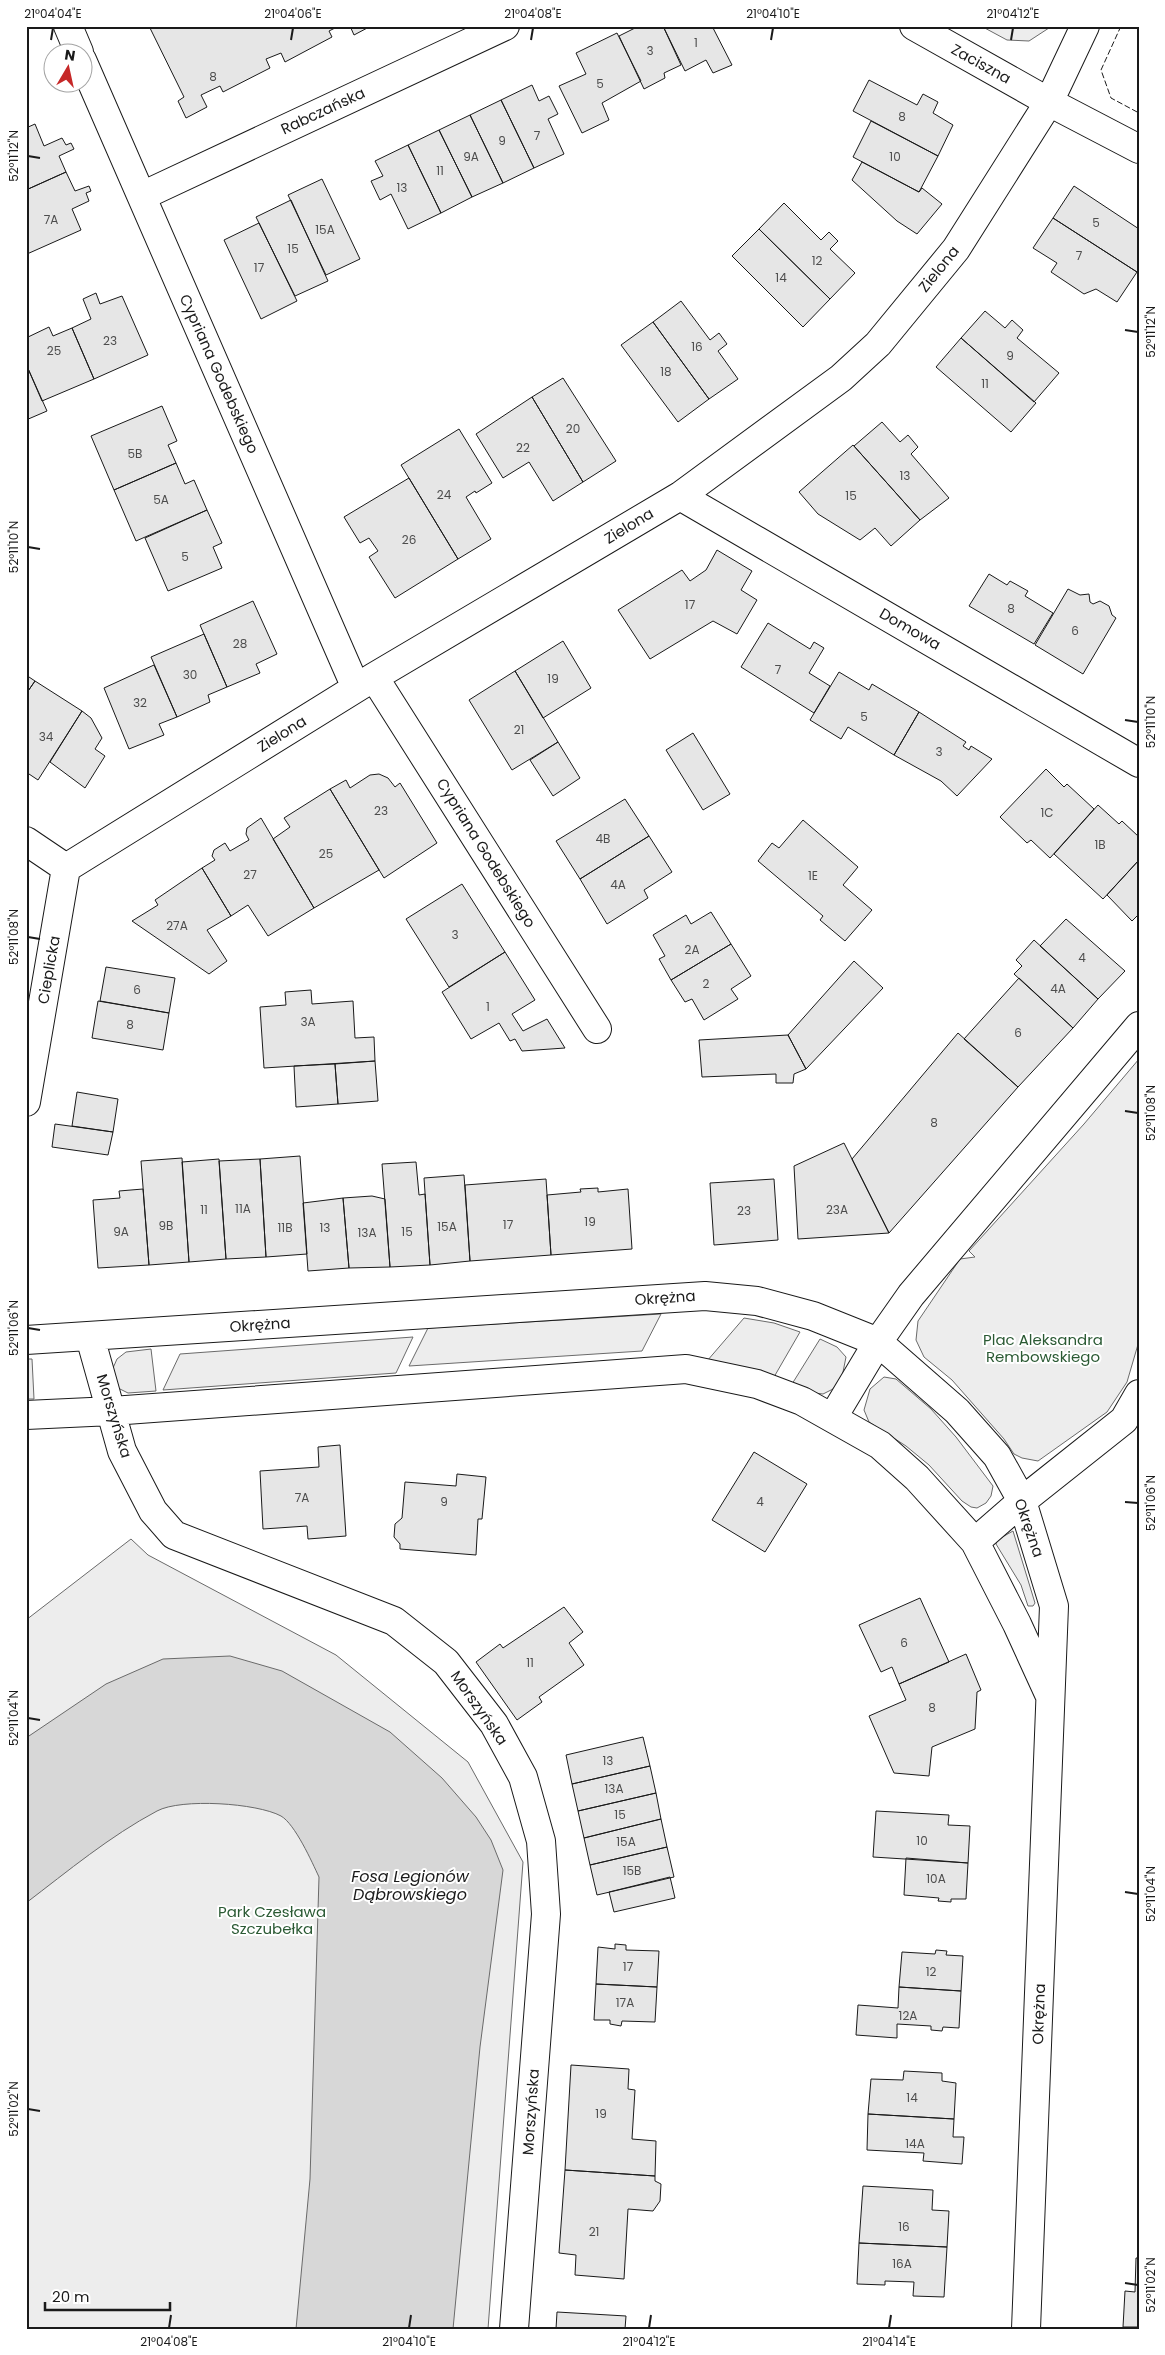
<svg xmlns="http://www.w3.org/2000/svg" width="1165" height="2355" viewBox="0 0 1165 2355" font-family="Poppins,sans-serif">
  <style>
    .built { fill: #ededed; stroke: #6a6a6a }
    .water { fill: #d7d7d7; stroke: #6a6a6a }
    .building { fill: #e6e6e6; stroke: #1a1a1a }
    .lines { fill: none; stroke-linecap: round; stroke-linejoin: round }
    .minor-casing { stroke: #1a1a1a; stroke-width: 30 }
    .minor { stroke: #fff; stroke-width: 28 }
    .fence { stroke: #1a1a1a; stroke-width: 1; stroke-dasharray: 6 2.5; stroke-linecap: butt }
    .ticks { fill: none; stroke: #1a1a1a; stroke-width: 2 }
    .labels { text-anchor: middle; stroke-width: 4; stroke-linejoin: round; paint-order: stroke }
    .number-label { font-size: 12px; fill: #4d4d4d }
    .street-label { font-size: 15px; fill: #1a1a1a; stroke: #fff }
    .park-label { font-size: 15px; fill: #2b5a34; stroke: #fff }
    .water-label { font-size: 16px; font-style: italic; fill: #1a1a1a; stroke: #fff }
    .neatline { fill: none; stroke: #1a1a1a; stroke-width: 2 }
    .ticks-label { font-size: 12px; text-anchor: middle; fill: #1a1a1a }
  </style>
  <rect width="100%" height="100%" fill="#fff"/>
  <path class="built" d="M981,26H1052L1029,41L1007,40Z
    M1139,1059V1341L1127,1382L1107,1412L1038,1461L1022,1458L1014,1454L1004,1439L952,1380L924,1357L916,1340L918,1321L960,1259L975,1257L969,1251L1084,1124Z
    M661,1314L642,1351L409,1366L428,1328Z
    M744,1318L774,1323L800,1332L774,1377L707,1361Z
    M413,1337L396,1373L163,1390L180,1354Z
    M820,1339L837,1347L846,1357L842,1377L833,1389L823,1394L815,1393L792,1384Z
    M151,1349L156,1391L128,1393L118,1388L113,1368L117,1359L126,1352Z
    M26,1359H32L34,1399H26Z
    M884,1377L896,1379L931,1409L956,1437L993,1486L991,1496L986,1503L977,1508L971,1507L962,1501L929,1465L906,1446L869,1422L864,1410L870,1389Z
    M1013,1531L1035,1603L1033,1606H1028L1021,1585L996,1544L997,1540Z
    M131,1539L148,1555L336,1655L468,1762L523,1862L488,2329H26V1620Z"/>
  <path class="water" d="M230,1656L282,1671L390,1732L442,1778L476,1817L491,1840L503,1870L480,2047L453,2329H296L310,2179L319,1877C312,1862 295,1824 281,1816C257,1803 181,1798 157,1811C110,1836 68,1871 26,1903V1738L106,1684L163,1659Z"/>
  <path class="building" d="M149,26H339L329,31L332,37L285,62L281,53L266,59L270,68L223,92L220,86L201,95L207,107L186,118L178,101L184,97Z
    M350,26H371L354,35Z
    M639,26H663L681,65L664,73L665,78L644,89L619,36Z
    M663,26H712L732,65L713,73L706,60L685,71Z
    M617,33L641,81L602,103L609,120L582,133L559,86L586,74L576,53Z
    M869,80L917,105L923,94L938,102L933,113L953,125L938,156L853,111Z
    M532,85L539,101L549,96L558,114L548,119L564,154L534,168L501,100Z
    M501,100L534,168L503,183L470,115Z
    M470,115L503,183L472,197L439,130Z
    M871,121L938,156L919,192L853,157Z
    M35,124L44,146L62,138L66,145L71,143L74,149L59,156L66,172L26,190V128Z
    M439,130L472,197L441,213L408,145Z
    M408,145L441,213L408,229L391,194L380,200L371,181L383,176L375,161Z
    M862,162L919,192L922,188L942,204L917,234L897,221L852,180Z
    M66,172L75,191L89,186L91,191L86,193L89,201L72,209L81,230L27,254L26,190Z
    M322,179L360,259L326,275L288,195Z
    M1074,186L1139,229V269L1137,272L1053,218Z
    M291,200L328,281L295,296L256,217Z
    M784,203L821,240L829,232L838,241L830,249L855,273L830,299L759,229Z
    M1053,218L1137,272L1117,302L1096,289L1084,294L1051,272L1057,263L1033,248Z
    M259,223L297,301L261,319L224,240Z
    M759,229L830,299L803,327L732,256Z
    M96,293L100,304L122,296L148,355L94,379L72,328L91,319L83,299Z
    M681,301L710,340L719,333L727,344L718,351L738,379L709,399L653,322Z
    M985,311L1005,328L1012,320L1023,330L1017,338L1059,373L1034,402L961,338Z
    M653,322L709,399L678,422L621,345Z
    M49,327L53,336L72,328L94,379L42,401L26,364V338Z
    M961,338L1036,403L1011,432L936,367Z
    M26,364L47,411L26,420Z
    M563,378L616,461L583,482L532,397Z
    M532,397L583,482L553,501L529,462L503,478L476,434Z
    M162,406L177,441L168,445L176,463L114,490L91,436Z
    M882,422L900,442L908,435L918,447L911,454L949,498L920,520L854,446Z
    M459,429L492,483L476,493L475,491L466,497L491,539L458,559L401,465Z
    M853,445L920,520L891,546L875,528L860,540L818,514L799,492Z
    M176,463L185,484L194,480L207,510L136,541L114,490Z
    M409,478L458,559L395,598L369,557L378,551L369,538L360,543L344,517Z
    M207,510L222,543L213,547L222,568L168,591L145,538Z
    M717,550L752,571L741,590L757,600L737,634L713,621L650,659L618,610L682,570L690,581L706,570Z
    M989,574L1007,585L1010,581L1028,591L1025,596L1053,613L1034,644L969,606Z
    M1068,589L1080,595L1089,594L1090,602L1093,604L1100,601L1109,606L1112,615L1116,618L1083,674L1035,645Z
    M253,601L277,654L256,664L260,673L227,687L200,625Z
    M768,623L810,649L814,642L824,648L809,673L830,686L814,713L741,667Z
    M204,634L227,687L208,695L210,702L177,717L151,657Z
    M563,641L591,688L543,718L515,671Z
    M154,665L177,717L159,724L164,735L129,749L104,688Z
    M515,671L558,742L512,770L469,700Z
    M839,672L869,690L872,684L919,712L894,755L848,727L841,739L810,720Z
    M26,675L35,681L26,694Z
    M35,681L82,711L38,780L26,772V694Z
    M82,711L91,718L102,738L95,749L105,756L85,788L50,762Z
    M919,712L966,742L963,746L969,750L971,746L992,759L957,796L941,781L894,755Z
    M693,733L730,794L703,810L666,750Z
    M558,742L580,778L553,796L530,760Z
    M1046,769L1064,787L1067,784L1094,809L1050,858L1031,840L1027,843L1000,817Z
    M379,774L388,778L395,787L400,783L437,843L384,878L330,789L346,780L350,788L370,775Z
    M330,789L379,870L314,908L273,839L290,827L284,818Z
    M625,799L649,836L580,879L556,841Z
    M1098,805L1119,824L1122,821L1139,837V860L1103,899L1054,854Z
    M261,818L314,908L268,936L248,905L231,916L202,868L215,860L212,856L214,850L225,843L230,851L249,840L246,834L247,828Z
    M803,820L858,867L843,885L872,910L845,941L820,920L823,916L758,861L772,843L779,848Z
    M649,836L672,872L644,890L648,898L607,924L580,879Z
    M1139,860V917L1137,916L1132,921L1107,895Z
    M202,868L231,916L207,930L227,961L209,974L132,921L158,905L155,900Z
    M462,884L505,952L449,987L406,919Z
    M711,912L731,944L671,980L659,959L665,956L653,935L686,915L691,924Z
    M1066,919L1125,971L1098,999L1040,946Z
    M1034,940L1098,999L1073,1028L1014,974L1022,966L1016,960Z
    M731,944L751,976L731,989L738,999L704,1020L692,999L685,1002L671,980Z
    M505,952L535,1000L512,1014L523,1031L547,1019L565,1048L522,1051L515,1039L510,1041L499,1023L471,1039L442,992Z
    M854,961L883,988L806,1069L788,1035Z
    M106,967L175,978L169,1013L100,1001Z
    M1019,978L1073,1028L1018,1087L964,1039Z
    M311,990L312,1004L353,1001L355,1038L374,1037L375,1061L264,1068L260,1007L286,1005L285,992Z
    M98,1001L169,1013L163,1050L92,1038Z
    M958,1033L1018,1087L889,1233L852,1159Z
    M788,1035L806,1069L794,1074L793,1083H776V1074L702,1077L699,1040Z
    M375,1061L378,1101L338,1104L335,1064Z
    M335,1064L338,1104L296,1107L294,1066Z
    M77,1092L118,1099L113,1132L72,1126Z
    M55,1124L113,1132L108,1155L52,1147Z
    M844,1143L889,1233L798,1239L794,1166Z
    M300,1156L307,1254L266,1257L260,1159Z
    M182,1158L189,1262L149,1265L141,1161Z
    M219,1159L226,1259L189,1262L182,1162Z
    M260,1159L266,1257L226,1259L219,1161Z
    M416,1162L419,1195L425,1194L430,1265L390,1267L382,1164Z
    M464,1175L470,1261L430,1265L424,1178Z
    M546,1179L551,1255L470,1261L465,1185Z
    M774,1179L778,1240L714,1245L710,1183Z
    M598,1188V1192L628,1189L632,1249L551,1255L547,1195L581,1192L580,1189Z
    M143,1189L149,1265L98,1268L93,1200L120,1198L119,1191Z
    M372,1196L385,1199L390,1267L349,1268L343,1198Z
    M343,1198L349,1268L308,1271L303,1203Z
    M340,1445L346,1536L308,1539L307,1526L263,1529L260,1471L319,1467L318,1447Z
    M754,1452L807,1484L765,1552L712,1520Z
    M457,1474L486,1477L482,1519H478L476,1555L400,1549V1544L394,1537L395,1524L402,1518L405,1482L456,1486Z
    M920,1598L949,1662L899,1684L892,1667L881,1672L859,1625Z
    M564,1607L583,1632L569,1643L584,1665L539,1697L542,1702L517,1720L476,1662L500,1644L503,1648Z
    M966,1654L981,1690L977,1692L975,1729L932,1747L929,1776L894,1773L869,1716L906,1700L899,1684Z
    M643,1737L650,1766L572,1784L566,1755Z
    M650,1766L656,1793L578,1811L572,1784Z
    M656,1793L661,1819L584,1838L578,1811Z
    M876,1811L949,1815L948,1825L970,1826L968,1863L873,1857Z
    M661,1819L667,1847L590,1865L584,1838Z
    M667,1847L674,1877L597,1895L590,1865Z
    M906,1858L968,1863L966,1899H951V1902L938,1901L939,1898L904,1895Z
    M670,1877L675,1898L614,1912L609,1892Z
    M615,1944L626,1945V1950L659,1951L657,1987L596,1984L598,1947L615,1949Z
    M936,1950L947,1951L946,1955L963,1956L961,1991L899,1987L902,1952L935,1954Z
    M596,1984L657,1987L655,2022L622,2021L621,2026L610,2024V2020H594Z
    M899,1987L961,1991L959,2028L943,2027L942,2031L931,2030V2026L897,2024V2038L856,2035L858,2005L898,2008Z
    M571,2065L629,2069L628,2089L635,2090L632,2139L656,2141L655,2176L565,2170Z
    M904,2071L942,2073V2081L956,2083L954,2119L868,2114L871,2079L903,2080Z
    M868,2114L954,2119L953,2137H964L962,2164L923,2161L924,2153L867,2150Z
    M565,2170L655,2176V2181L661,2184L660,2201L653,2211L628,2209L624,2279L575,2275L576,2255L559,2253Z
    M863,2186L933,2190L932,2210L949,2211L947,2247L859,2243Z
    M859,2243L947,2247L944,2297L913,2296L914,2282L885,2281V2285L857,2284Z
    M1136,2258H1139V2327H1123L1125,2291L1135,2292Z
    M557,2312L626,2316L625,2329H556Z"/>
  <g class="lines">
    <defs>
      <path id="minor" d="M68,26L79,52
        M914,26L1049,102L1085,26
        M82,60L356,688
        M142,196L505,26
        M680,496L1139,763
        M374,677L597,1029
        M26,841L66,868L374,677L680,496L841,378L878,344L956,249L1049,102L1139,149
        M26,1102L66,868
        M90,1337L122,1451L153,1511L174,1535L394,1621L446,1662L494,1724L523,1777L541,1841L546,1914L514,2329
        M26,1340L705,1296L757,1301L813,1316L878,1342L957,1411L997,1456L1022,1501L1054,1606L1026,2329
        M26,1415L112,1411L686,1369L757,1384L802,1401L880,1445L917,1478L975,1542L1017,1624L1049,1694
        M833,1417L878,1342L911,1295L1139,1026
        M975,1542L1022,1501L1124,1420L1139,1394"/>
    </defs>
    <use href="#minor" class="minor-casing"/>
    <use href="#minor" class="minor"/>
    <path class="fence" d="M1121,26L1101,70L1111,98L1139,113"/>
  </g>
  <path class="ticks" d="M51,40L53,28M291,40L293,28M531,40L533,28M771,40L773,28M1011,40L1013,28M28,156L40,158M1125,330L1138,332M28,547L40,549M1125,720L1138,722M28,937L40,939M1125,1111L1138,1113M28,1328L40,1330M1125,1502L1138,1503M28,1718L40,1720M1125,1892L1138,1894M28,2109L40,2111M1125,2283L1138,2285M169,2328L171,2315M409,2328L411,2315M649,2328L651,2315M889,2328L891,2315"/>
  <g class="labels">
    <g class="number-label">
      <text x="696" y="47">1</text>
      <text x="650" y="55">3</text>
      <text x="213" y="81">8</text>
      <text x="600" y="88">5</text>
      <text x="902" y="121">8</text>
      <text x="537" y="140">7</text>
      <text x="502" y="145">9</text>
      <text x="471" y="161">9A</text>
      <text x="895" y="161">10</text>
      <text x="440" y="175">11</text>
      <text x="402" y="192">13</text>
      <text x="51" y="224">7A</text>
      <text x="1096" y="227">5</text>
      <text x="325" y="234">15A</text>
      <text x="293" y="253">15</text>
      <text x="1079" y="260">7</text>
      <text x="817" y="265">12</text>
      <text x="259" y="272">17</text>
      <text x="781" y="282">14</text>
      <text x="110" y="345">23</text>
      <text x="697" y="351">16</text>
      <text x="54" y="355">25</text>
      <text x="1010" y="360">9</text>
      <text x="666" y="376">18</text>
      <text x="985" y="388">11</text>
      <text x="573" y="433">20</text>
      <text x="523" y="452">22</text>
      <text x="135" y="458">5B</text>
      <text x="905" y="480">13</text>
      <text x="444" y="499">24</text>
      <text x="851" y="500">15</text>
      <text x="161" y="504">5A</text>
      <text x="409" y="544">26</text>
      <text x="185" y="561">5</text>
      <text x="690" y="609">17</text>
      <text x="1011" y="613">8</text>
      <text x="1075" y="635">6</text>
      <text x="240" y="648">28</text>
      <text x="778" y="674">7</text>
      <text x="190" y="679">30</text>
      <text x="553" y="683">19</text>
      <text x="140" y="707">32</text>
      <text x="864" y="721">5</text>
      <text x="519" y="734">21</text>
      <text x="46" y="741">34</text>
      <text x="939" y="756">3</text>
      <text x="381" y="815">23</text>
      <text x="1047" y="817">1C</text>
      <text x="603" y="843">4B</text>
      <text x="1100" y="849">1B</text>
      <text x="326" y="858">25</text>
      <text x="250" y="879">27</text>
      <text x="813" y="880">1E</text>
      <text x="618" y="889">4A</text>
      <text x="177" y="930">27A</text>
      <text x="455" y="939">3</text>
      <text x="692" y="954">2A</text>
      <text x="1082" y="962">4</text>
      <text x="706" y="988">2</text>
      <text x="1058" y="993">4A</text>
      <text x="137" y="994">6</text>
      <text x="488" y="1011">1</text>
      <text x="308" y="1026">3A</text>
      <text x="130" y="1029">8</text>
      <text x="1018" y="1037">6</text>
      <text x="934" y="1127">8</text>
      <text x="243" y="1213">11A</text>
      <text x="204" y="1214">11</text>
      <text x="837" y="1214">23A</text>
      <text x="744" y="1215">23</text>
      <text x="590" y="1226">19</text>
      <text x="508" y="1229">17</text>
      <text x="166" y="1230">9B</text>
      <text x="447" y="1231">15A</text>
      <text x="285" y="1232">11B</text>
      <text x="325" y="1232">13</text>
      <text x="121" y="1236">9A</text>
      <text x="407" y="1236">15</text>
      <text x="367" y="1237">13A</text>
      <text x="302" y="1502">7A</text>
      <text x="444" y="1506">9</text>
      <text x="760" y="1506">4</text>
      <text x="904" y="1647">6</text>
      <text x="530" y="1667">11</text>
      <text x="932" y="1712">8</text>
      <text x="608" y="1765">13</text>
      <text x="614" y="1793">13A</text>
      <text x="620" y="1819">15</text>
      <text x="922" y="1845">10</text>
      <text x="626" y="1846">15A</text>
      <text x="632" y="1875">15B</text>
      <text x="936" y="1883">10A</text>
      <text x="628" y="1971">17</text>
      <text x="931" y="1976">12</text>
      <text x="625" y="2007">17A</text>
      <text x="908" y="2020">12A</text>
      <text x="912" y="2102">14</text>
      <text x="601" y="2118">19</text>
      <text x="915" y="2148">14A</text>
      <text x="904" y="2231">16</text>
      <text x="594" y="2236">21</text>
      <text x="902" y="2268">16A</text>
    </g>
    <g class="street-label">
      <text transform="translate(981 64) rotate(29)" y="5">Zaciszna</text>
      <text transform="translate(323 111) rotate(-25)" y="5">Rabczańska</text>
      <text transform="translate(939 269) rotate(-51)" y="5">Zielona</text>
      <text transform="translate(219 374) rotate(66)" y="5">Cypriana Godebskiego</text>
      <text transform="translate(629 526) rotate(-31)" y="5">Zielona</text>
      <text transform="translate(910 629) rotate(30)" y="5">Domowa</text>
      <text transform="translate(282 734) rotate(-32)" y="5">Zielona</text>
      <text transform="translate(486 853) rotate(58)" y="5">Cypriana Godebskiego</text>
      <text transform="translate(49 970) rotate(-80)" y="5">Cieplicka</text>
      <text transform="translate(665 1298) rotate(-4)" y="5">Okrężna</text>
      <text transform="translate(260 1325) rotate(-4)" y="5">Okrężna</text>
      <text transform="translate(114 1416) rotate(73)" y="5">Morszyńska</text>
      <text transform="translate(1029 1528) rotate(71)" y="5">Okrężna</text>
      <text transform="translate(479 1708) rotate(55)" y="5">Morszyńska</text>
      <text transform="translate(1039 2014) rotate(-88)" y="5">Okrężna</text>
      <text transform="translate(531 2112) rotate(-86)" y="5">Morszyńska</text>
    </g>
    <g class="park-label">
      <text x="1043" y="1345">Plac Aleksandra<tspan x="1043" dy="17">Rembowskiego</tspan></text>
      <text x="272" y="1917">Park Czesława<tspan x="272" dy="17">Szczubełka</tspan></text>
    </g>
    <g class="water-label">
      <text x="410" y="1882">Fosa Legionów<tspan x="410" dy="18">Dąbrowskiego</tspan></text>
    </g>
  </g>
  <rect width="1165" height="2355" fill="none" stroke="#ffffff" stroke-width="55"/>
  <g transform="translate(68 68) rotate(9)"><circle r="24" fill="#ffffff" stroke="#a3a3a3"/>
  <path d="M0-4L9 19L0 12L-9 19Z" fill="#c62828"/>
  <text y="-8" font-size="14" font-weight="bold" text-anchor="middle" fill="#1a1a1a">N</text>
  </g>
  <path d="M45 2302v8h125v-8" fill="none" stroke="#1a1a1a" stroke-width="2.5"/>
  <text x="52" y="2302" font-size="15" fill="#1a1a1a" stroke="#ffffff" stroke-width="4" paint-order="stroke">20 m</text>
  <rect x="28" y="28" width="1110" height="2300" class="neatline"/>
  <g class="ticks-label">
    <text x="53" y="18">21°04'04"E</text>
    <text x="293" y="18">21°04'06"E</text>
    <text x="533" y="18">21°04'08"E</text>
    <text x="773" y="18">21°04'10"E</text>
    <text x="1013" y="18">21°04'12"E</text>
    <text transform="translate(14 156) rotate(-90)" y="4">52°11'12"N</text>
    <text transform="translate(1151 332) rotate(-90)" y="4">52°11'12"N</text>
    <text transform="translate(14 547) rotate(-90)" y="4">52°11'10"N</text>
    <text transform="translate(1151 722) rotate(-90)" y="4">52°11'10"N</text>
    <text transform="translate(14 937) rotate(-90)" y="4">52°11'08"N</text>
    <text transform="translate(1151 1113) rotate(-90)" y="4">52°11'08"N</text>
    <text transform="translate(14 1328) rotate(-90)" y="4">52°11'06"N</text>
    <text transform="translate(1151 1503) rotate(-90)" y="4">52°11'06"N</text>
    <text transform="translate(14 1718) rotate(-90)" y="4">52°11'04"N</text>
    <text transform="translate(1151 1894) rotate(-90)" y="4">52°11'04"N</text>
    <text transform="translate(14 2109) rotate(-90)" y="4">52°11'02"N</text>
    <text transform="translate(1151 2285) rotate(-90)" y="4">52°11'02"N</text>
    <text x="169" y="2346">21°04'08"E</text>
    <text x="409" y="2346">21°04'10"E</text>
    <text x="649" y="2346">21°04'12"E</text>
    <text x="889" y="2346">21°04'14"E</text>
  </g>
</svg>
